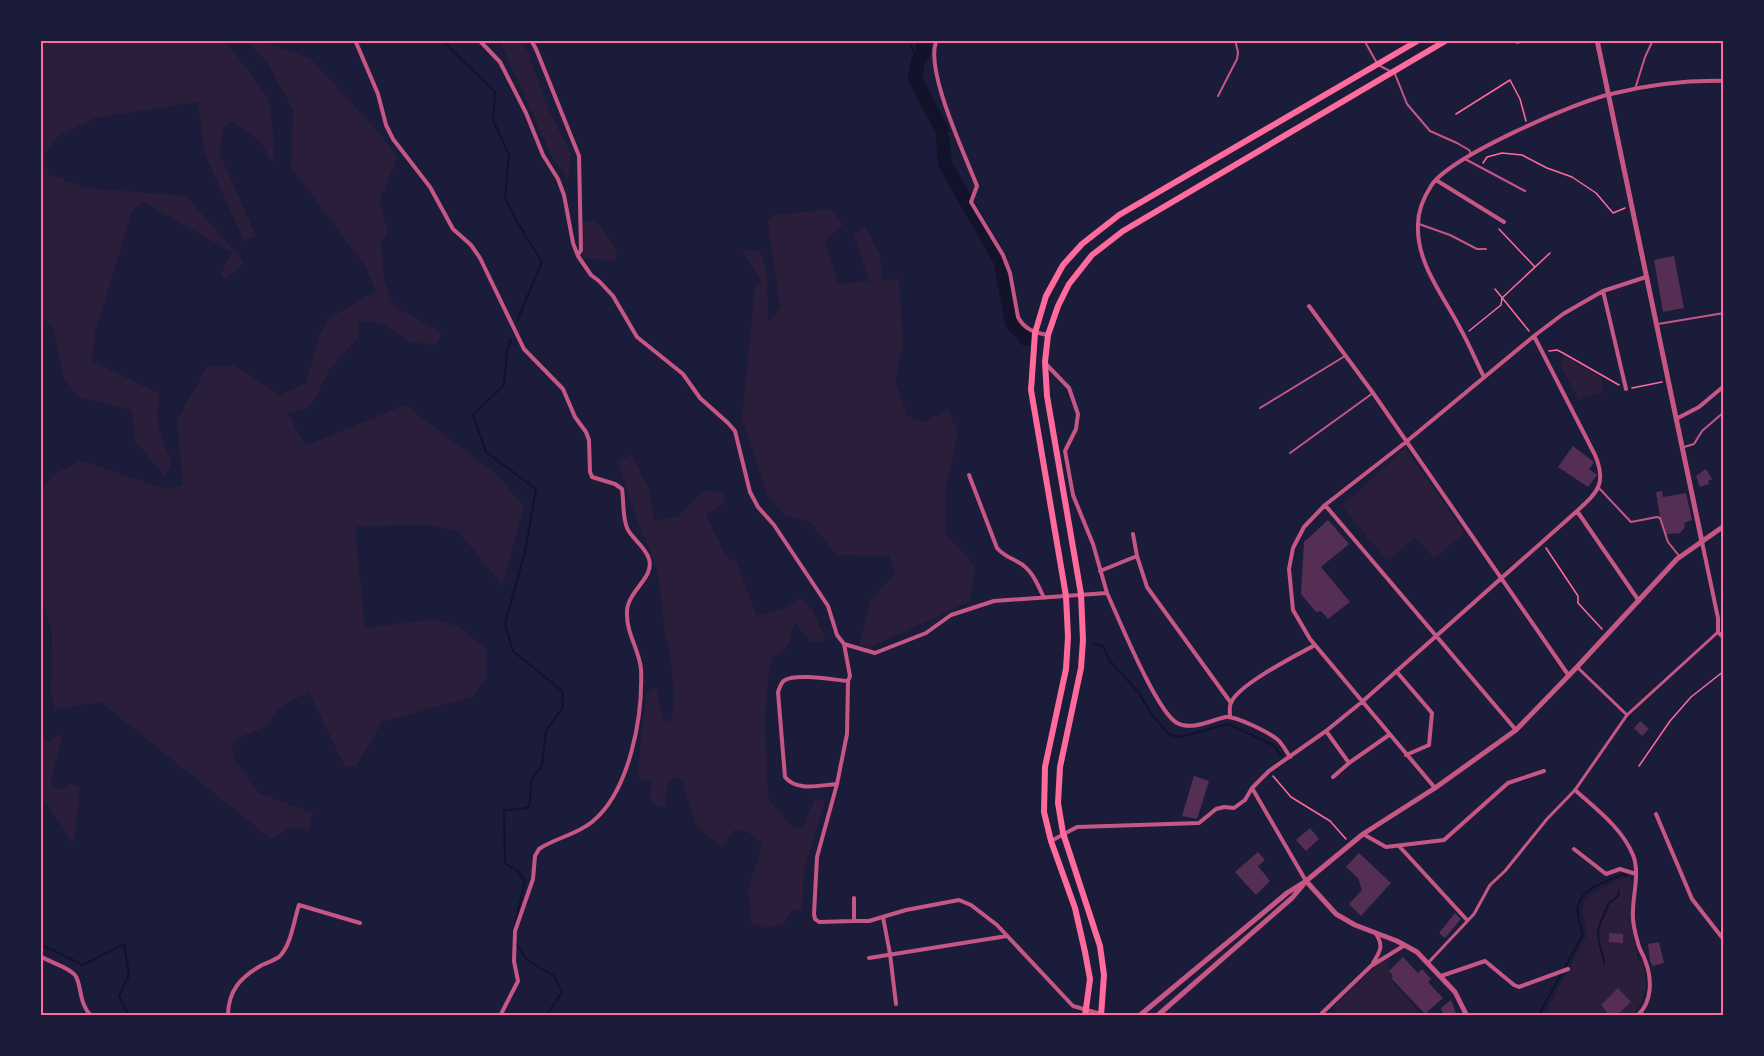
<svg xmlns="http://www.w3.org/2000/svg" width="1764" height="1056" viewBox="0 0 1764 1056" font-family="Roboto,sans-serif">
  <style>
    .green { fill: #2a1e3b }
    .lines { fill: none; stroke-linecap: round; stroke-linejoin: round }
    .stream { stroke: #12122b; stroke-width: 2 }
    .river { stroke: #12122b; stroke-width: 14 }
    .building { fill: #542f53 }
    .path { stroke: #ff6b9d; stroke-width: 1.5 }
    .service { stroke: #c65784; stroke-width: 2 }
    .pedestrian { stroke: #c65784; stroke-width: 3 }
    .minor { stroke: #c65784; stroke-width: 4 }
    .tertiary { stroke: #c65784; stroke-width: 5 }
    .primary { stroke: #ff6b9d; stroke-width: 6 }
    .neatline { fill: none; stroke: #ff6b9d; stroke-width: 2 }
  </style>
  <rect width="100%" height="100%" fill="#1b1b3a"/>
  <path class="green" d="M41,40L226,41L269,99L274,142L273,163L261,142L231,121L223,128L219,152L256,236L244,241L204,152L198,102L95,118L60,135L43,156L48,174L86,188L186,196L244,262L227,279L220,276L232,252L143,202L132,211L95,333L92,361L160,394C153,421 161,438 172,462L165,476L135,441L132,410L77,396L63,375L53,327L47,321L41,322Z
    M248,41H262L311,59L383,137L397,159L379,202L388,231L381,243L384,281L394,306L442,333L436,345C430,344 422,344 416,343C395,337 383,314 359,323L358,338L331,367L310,407L288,414L305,446L405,405L500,477L524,507L502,585L458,531L432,525L355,526L365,628L435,619L459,627L486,649V678L473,697L383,721L356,766L345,767L309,692L280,707L267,726L231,741L234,759L258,793L313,813L308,831L293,826L271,839L101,702L55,710L51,693L52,633L41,593V492L53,475L81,460L165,489L183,485L177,420L207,367L234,365L280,395L306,383L320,333L328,319L376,291L365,266L291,167L293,110L268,64Z
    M500,41H519L527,50L548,109L571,154L568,179L552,157Z
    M831,209L843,225L825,240L838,284L869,281L854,236L865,226L880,255L882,281L899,279L903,343L895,381L908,416L925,422L948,409L958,433L946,486L945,533L975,566L970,601L871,647L859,645L870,601L895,574L889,556L837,555L811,523L784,514L769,498L742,420L755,285L762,282L742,250L760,251L767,272L768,323L780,307L768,222L775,215Z
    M596,220L617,251L615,262L583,257L582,222Z
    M1564,355L1602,378L1603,393L1579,399L1560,366Z
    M1405,448L1465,533L1434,558L1415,537L1388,562L1342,506Z
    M632,455L649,490L654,520L678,517L703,490L724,493V502L706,515L726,556L737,563L757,616L783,608L801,598L812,609L826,640L811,643L794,621L790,643L781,654L774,655C760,696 767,755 768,799L793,827L802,829L815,799L825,801L804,871L802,910L794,909L783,924L765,928L752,924L748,889L763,844L745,830H734L722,848L697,826L682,781L673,777L668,781L665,808L650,802L651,781L639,778L638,769L646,694L656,688L663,719L671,722L674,700L671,659L665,635L658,571L637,519L617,461Z
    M40,729L48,743L63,733L50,785L59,790L70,784L80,786L74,844L41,795Z
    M1628,876L1632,882V922L1638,960L1643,961C1648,986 1648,994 1633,1015L1544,1016L1587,935L1582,910L1585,901L1592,894Z
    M1388,958L1390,979L1422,1015H1338L1332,1008L1379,963Z"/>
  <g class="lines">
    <path class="stream" d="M442,40L495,92L493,120L509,155L505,198L519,225L542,262L517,321
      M908,40L918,60
      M511,339L507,351L504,385L473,415L486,452L536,489L525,552L505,624L513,651L562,691L563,707L546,731L542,765L531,780L530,802L527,808L504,810L505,863L519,872L525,881L512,937L527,960L554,976L562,992L546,1016
      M1092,644L1103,646L1110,661L1139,693L1152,715L1170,735L1180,737L1228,724L1273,745L1282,756
      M40,944L83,965L124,944L129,975L119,996L129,1016
      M1604,963C1603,952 1598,943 1598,933C1599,921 1606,914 1608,904L1618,896L1619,890
      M1538,1016L1583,935C1581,926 1576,914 1578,906C1582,887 1609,881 1624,874L1626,877"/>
    <path class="river" d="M922,40L924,53L918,60L915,79L942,130
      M943,140L945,164L1000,260L1012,323L1026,339"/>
  </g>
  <path class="building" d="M1674,256L1684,308L1663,312L1654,260Z
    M1573,446L1594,462L1589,469L1597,475L1588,487L1558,467Z
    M1706,469L1712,479L1708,481L1709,484L1700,487L1696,476Z
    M1662,491L1663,497L1686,493L1692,520L1684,523L1685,527L1680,533L1666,534L1660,517L1656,492Z
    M1328,520L1349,544L1321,567L1350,602L1328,619L1321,611L1316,612L1301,594L1304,542Z
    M1640,721L1649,729L1642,736L1634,728Z
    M1194,776L1209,781L1197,819L1182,816Z
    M1310,828L1319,839L1306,851L1296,840Z
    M1258,852L1265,860L1258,866L1270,881L1256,895L1235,872Z
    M1359,853L1391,883L1361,916L1349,904L1362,890L1358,878L1346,867Z
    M1455,913L1461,919L1445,938L1439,933Z
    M1609,933L1623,934V943L1609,942Z
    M1659,942L1664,963L1653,966L1650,961L1648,944Z
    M1403,957L1418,973L1422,969L1431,979L1428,982L1443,998L1425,1014L1391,978L1393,976L1389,971Z
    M1618,988L1631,1002L1616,1016H1610L1601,1005Z
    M1451,1000L1457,1016H1444L1441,1008Z"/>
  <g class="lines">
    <path class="path" d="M1517,43L1530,40
      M1456,114L1510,80L1520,99L1526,121
      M1483,163L1487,157L1502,153L1522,155L1547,168L1572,177L1596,193L1613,213L1625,208
      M1499,229L1534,266
      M1495,289L1529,331
      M1469,331L1501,305L1502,298L1550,253
      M1549,351L1557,350L1563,353L1619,385
      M1632,388L1662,382
      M1546,548L1578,596V603L1602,629
      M1639,766L1670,721L1691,697L1724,671
      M1273,776L1291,797L1330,821L1346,839"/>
    <path class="service" d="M1364,40L1378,65L1390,71
      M1395,74L1407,104L1430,131L1457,143L1469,150L1472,155
      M1635,89L1645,57L1653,40
      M1218,96L1237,59L1238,52L1235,40
      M1465,159L1525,191
      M1419,224L1450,235L1477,249H1486
      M1658,324L1724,313
      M1260,408L1345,356
      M1684,447L1694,444L1702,431L1724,412
      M1290,453L1373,393
      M1598,487L1631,522L1657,517L1660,518L1668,542L1680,557"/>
    <path class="pedestrian" d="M1577,667L1627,715
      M1428,963L1474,914L1490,885L1505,871L1547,819L1575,790L1627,715L1718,632"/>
    <path class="minor" d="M355,40L378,94L386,125L393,139L430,187L453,229L471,245L480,258L524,349L563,389L575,417L586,432L589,440L590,472L592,477L615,484L622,489C624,501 622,519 628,530C634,540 646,548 649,559C655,578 627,591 627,612C626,633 639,649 641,669C643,716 630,791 592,822C576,835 555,838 539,849L535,856L533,879L515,931L514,961L518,981L500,1016
      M479,40L500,62L526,113L543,155L558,179L564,195L573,243L578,256L591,275L599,281L613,296L637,337L683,374L700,398L728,423L735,431L750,492L758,507L774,525L828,606L837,635L844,644L875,653L926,633L951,615L994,601L1107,593C1119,619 1156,711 1177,723C1192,731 1211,720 1226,717C1236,716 1268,732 1277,739C1282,743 1286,751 1290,757
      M531,40L536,49L579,156L581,250L578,255
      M937,40C923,67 966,157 977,186L971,202L1003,255L1010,273L1018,317C1024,329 1035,333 1048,335
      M1436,180L1504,222
      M1603,291L1626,389
      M1309,306L1373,393L1569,676
      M1045,363L1069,388L1078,414L1076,429L1065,451L1073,495L1093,544L1107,593
      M1484,377C1476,361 1469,344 1460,328C1443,295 1416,263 1418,224C1418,212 1424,197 1431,186C1449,157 1575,102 1611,94C1648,85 1686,80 1724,81
      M1676,419L1699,407L1724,386
      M40,444V454
      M969,475L997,548C1004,556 1009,557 1018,562C1032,569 1038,585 1044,598
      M1325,505L1516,730
      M1577,511L1639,601
      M1133,534L1137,556L1147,587L1231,703
      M1702,542L1718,618V632L1724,638
      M1100,571L1137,556
      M844,644L850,676L848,681C834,680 797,673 785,680C781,682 780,687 778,692L785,777C797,792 820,785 837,784L847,734L848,681
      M1396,671L1432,713L1429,745L1406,755
      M1230,717C1230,713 1229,706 1231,703C1237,685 1297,655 1315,645
      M1326,731L1349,763
      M1333,777L1349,763L1389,735
      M837,784L817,857L814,914L815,919L819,922L854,921
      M1435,788L1310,639L1293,610L1289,569L1293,548L1304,527L1325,505L1406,442L1534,336L1563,314L1603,291L1646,277
      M1575,790C1596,809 1622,828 1633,855C1640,873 1633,893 1633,911C1632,921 1635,933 1638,943C1639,949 1643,954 1645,960C1652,978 1653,1002 1637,1016
      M1656,814L1692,899L1724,940
      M1363,834L1386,847L1444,840L1508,783L1544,771
      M1051,841L1077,827L1199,823L1216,809L1224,807L1234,808L1245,800L1252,788
      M1400,847L1467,920
      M1574,849L1606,874L1620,869L1636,874
      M1306,881L1252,788L1269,771L1326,731L1363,701L1577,511C1598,492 1607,483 1595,455L1534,336
      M854,898V921H869L906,910L959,900L971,905L997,925L1073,1006L1101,1014
      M883,917L890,954L896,1004
      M40,956C51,963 67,966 75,975C82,984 78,1002 91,1016
      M869,958L1007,936
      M1373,963C1380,952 1384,946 1376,934
      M1441,976L1485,961L1514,985L1519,987L1568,969
      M228,1016C228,990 241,977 262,965C267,963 274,960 279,957C291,946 294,920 299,905L360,923
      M1319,1016L1371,966L1405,945"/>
    <path class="tertiary" d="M1597,40L1702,542
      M1306,881L1336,914L1355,925L1397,941L1417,952L1455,992L1467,1016
      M1139,1016L1287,893L1306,881L1363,834L1435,788L1516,730L1577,667L1677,559L1724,526
      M1157,1016L1292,898L1303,885"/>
    <path class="primary" d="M1085,1016L1090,979L1085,952L1075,908L1051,841L1044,812L1045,767L1066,669L1068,637L1066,596L1031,390L1035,333L1046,296L1063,265L1082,244L1119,215L1419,40
      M1101,1016L1104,975L1100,946L1063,833L1058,803L1060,767L1081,668L1083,640L1081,594L1047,396L1045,362L1048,335L1058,306L1069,284L1092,255L1123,231L1447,40"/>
  </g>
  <rect width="1764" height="1056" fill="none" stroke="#1b1b3a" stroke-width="84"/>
  <rect x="42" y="42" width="1680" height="972" class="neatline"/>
</svg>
